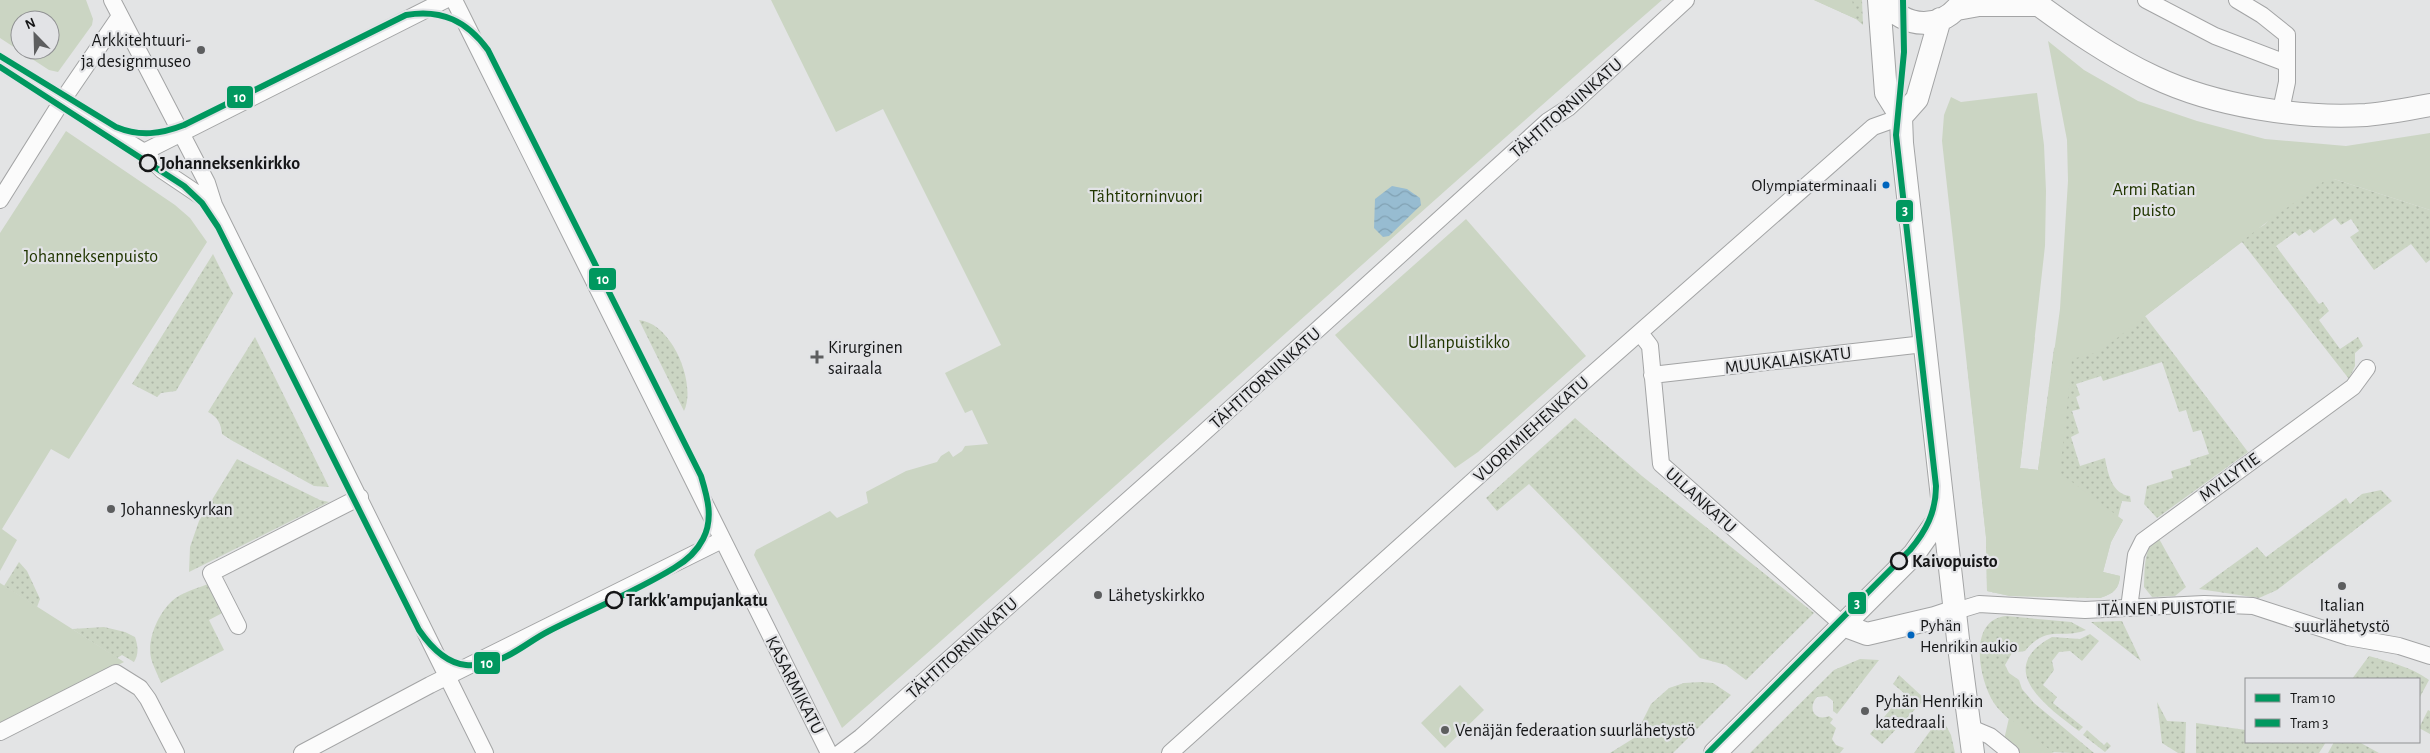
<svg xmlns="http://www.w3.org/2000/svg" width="2430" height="753" viewBox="0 0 2430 753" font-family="'Alegreya Sans',sans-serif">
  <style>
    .grass { fill: url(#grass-dots) }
    .green { fill: #cbd5c3; fill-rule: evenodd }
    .water { fill: url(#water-waves) }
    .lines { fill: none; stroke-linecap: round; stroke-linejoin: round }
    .street-casing { stroke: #a3a4a5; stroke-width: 18 }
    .secondary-casing { stroke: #a3a4a5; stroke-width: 24 }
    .street { stroke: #fbfbfb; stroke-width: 16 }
    .secondary { stroke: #fbfbfb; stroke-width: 22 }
    .tram-1-casing { stroke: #e2e3e6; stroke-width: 10 }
    .tram-2-casing { stroke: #e2e3e6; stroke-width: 10 }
    .tram-1 { stroke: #00985f; stroke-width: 6 }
    .tram-2 { stroke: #00985f; stroke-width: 6 }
    .poi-dot { fill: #5d5e5f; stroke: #e2e3e6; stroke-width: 2 }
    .stop-dot { fill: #e2e3e6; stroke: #151617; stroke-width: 2.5 }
    .bus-dot { fill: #0065bd; stroke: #e2e3e6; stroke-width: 2 }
    .labels { text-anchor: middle; stroke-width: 4.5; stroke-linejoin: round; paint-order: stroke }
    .bus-label { font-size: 17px; fill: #151617; stroke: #e2e3e6; text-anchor: end }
    .poi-label { font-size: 18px; fill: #151617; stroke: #e2e3e6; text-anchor: start }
    .street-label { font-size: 18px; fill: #151617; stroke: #e2e3e6 }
    .stop-label { font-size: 18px; font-weight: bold; fill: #151617; stroke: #e2e3e6; text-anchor: start }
    .park-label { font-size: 18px; fill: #213601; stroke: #e2e3e6 }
    .line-badge { stroke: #e2e3e6; stroke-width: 2 }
    .badge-label { font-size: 14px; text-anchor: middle; font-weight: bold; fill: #fff }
  </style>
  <defs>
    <pattern id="grass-dots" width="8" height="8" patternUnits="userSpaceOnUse" patternTransform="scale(1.25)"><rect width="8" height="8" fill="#cbd5c3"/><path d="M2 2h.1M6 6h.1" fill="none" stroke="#adb6a7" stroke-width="1.8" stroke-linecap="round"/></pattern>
    <pattern id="water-waves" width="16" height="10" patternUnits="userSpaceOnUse" patternTransform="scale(1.25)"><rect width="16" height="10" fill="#97bcd1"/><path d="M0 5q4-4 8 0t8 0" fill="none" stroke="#81a1b3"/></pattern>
  </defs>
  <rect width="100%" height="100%" fill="#e3e4e5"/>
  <path class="grass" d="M1814,0H1862L1863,25L1856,19Z
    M2334,179L2430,210V260L2426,263L2411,244L2374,270L2350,237L2359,231L2351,219L2341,225L2335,218L2314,233L2310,229L2299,236L2295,232L2276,246L2319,304L2323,302L2329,311L2319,320L2340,349L2358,337L2363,346L2355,353V366L2349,379L2242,242L2145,316L2248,452L2157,518L2144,504L2147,486L2173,478L2171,471L2191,465L2190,460L2209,454L2201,430L2193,432L2186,410L2179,412L2162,362L2103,381L2101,376L2076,384L2080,395L2076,397L2080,409L2072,411L2079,433L2071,437L2080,466L2105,458C2108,474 2112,494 2130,496L2131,502L2122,501L2118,517L2123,520L2111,542L2103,572L2120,576C2119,590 2112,594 2100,598L2010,596L1987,591L1986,537L1967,363L2035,337L2020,468L2038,470L2054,348L2264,225L2268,221L2269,195Z
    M213,254L233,294L176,391L161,393L157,397L132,384Z
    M639,320C672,323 697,384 684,411Z
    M255,337L329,487L314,486L231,440L222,434C221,424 218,417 208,412Z
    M1575,418L1642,476L1814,613L1746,680L1726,665L1700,658L1529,484L1497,511L1486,498Z
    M237,459L320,500L329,502L189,572L190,547L199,521Z
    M2381,490L2392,501L2277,590L2259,598L2199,589L2257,547L2266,557L2346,498L2350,504L2362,494Z
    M2158,537L2186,587L2175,596L2152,597L2144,587C2145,569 2143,549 2158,537Z
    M19,562L27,571L40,599L37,607L4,586Z
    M211,583L226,611L209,620L224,650L161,683C158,675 153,666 151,658C147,639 158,614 172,601C182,592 198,588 211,583Z
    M2006,616L2071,622L2086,630C2062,640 2048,623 2025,651L2012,653L2005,665L2009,673L2019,680L2022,689L2034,703L2094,753C2083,753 2062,753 2052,752C2038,744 2002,716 1994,703C1979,680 1967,620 2006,616Z
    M2122,621L2141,661L2091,622Z
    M104,627L125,632L135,637C138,646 139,654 134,662L122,655L117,658L72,629Z
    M2090,634L2099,641L2082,661L2070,651L2059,652L2052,661L2054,670L2043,685L2057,697L2053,703L2083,727L2079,731C2047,707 1993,669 2052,637L2080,639Z
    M2369,656C2390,662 2411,667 2429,680L2420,697L2419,679H2352Z
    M1860,659L1879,660L1837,714L1833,711V701L1827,696L1817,697C1807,708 1815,722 1829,716L1833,719L1830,723L1836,728L1832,739L1836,745L1844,748L1840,753H1750L1834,670Z
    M1899,675L1925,699L1882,744L1870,734L1904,693L1893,684Z
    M1701,682L1713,683L1731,695L1673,753H1610L1634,738L1651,704L1669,688L1684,683Z
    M2157,702L2167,721L2186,722L2185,753H2178L2162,743Z
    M2428,710L2430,711V734L2419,728Z
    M1941,716L1951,735L1955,753H1914Z
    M2196,723L2246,730V742H2326L2319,753H2196Z
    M2087,730L2104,745L2107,742L2111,746L2105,752L2083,735Z
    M2334,742H2359L2379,753H2328Z"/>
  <path class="green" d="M0,0H86L93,19L92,25L58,72L49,70L0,38ZM20,20H50V50H20Z
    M771,0H1662C1386,240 1117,487 842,728L754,555L756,550L830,511L837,518L868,503L866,492L906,471L937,462L941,456L949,451L953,457L962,451L965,446L988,444L972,410L965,413L945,373L1001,345L883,109L836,132Z
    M1814,0H1852L1856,19Z
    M2048,41L2084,70L2138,101L2197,121L2265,139L2346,146L2430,133V210L2334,179L2326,184L2323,182L2267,222L2099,352L2072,359L2060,473L2123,520L2111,542L2103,572L2120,576C2119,590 2112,594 2100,598L2010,596L1987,591L1986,537L1942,141L1944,115L1951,97L1961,102L2037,93L2044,145L2046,191L2045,246L2020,468L2038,470L2060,309L2068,181L2067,140Z
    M66,131L175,205L190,218L207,242L69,459L51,449L2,529L17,540L0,571V233Z
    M1466,219L1586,356L1478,452L1455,468L1335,335Z
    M0,583L124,662L0,724Z
    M1460,685L1484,710L1445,748L1421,723Z
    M2009,718L2054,753H2001Z"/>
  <path class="water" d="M1392,186L1407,189L1420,198L1421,205L1389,236L1383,237L1374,228L1375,199Z"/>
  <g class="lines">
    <defs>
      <path id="street" d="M112,0L207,183L214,205L485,753
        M454,0L829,753
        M2146,0L2215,36L2286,63
        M2237,0L2262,15L2287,35V82L2281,110
        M0,62L144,152L162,170L214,205
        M144,152L445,0
        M0,200L62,101L120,16
        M1640,333L1650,346L1661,464L1843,625
        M1652,375L1924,344
        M2129,608L2136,555L2143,541L2353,387L2367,368
        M1956,611L1979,604L2085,610L2204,604L2253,606L2348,637L2399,646L2430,656
        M238,626L211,573L360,497
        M1971,728L1990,736L2011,753
        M0,732L116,673L140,688L148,699L176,753
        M302,753L430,685L722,540
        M840,753L861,737L1189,446L1548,121L1568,108L1686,0
        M1170,753L1572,392L1873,127L1901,117"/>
      <path id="secondary" d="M1879,0L1886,93L1901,117L1902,143L1958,639L1973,753
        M1884,0C1903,30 1944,31 1963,0
        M2032,0C2070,28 2111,57 2154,77C2215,106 2300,119 2366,115C2387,113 2409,109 2430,105
        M1957,9L1979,5H2038
        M1901,117L1917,99L1940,19
        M1843,625L1867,634L1935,618L1956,611
        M1715,753L1914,554L1943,513"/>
    </defs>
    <use href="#street" class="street-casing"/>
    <use href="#secondary" class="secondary-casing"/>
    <use href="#street" class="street"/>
    <use href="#secondary" class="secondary"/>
    <defs>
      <path id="tram-1" d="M0,56L116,127C140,137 161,134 184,125L406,15C442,9 467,21 488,50L701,476C707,496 714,518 703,539C697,551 686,561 674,568C635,592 590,610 549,631C533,639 519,651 503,658C491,663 479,666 466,665C445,663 430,646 419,630L218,227L202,203L184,186L0,67"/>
      <path id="tram-2" d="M1708,753L1910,550C1926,531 1936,512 1936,486L1896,135L1904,52L1903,0"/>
    </defs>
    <use href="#tram-1" class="tram-1-casing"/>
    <use href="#tram-2" class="tram-2-casing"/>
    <use href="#tram-1" class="tram-1"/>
    <use href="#tram-2" class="tram-2"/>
  </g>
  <g class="poi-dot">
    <circle cx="201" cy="50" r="5"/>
    <path d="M814.5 349.5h5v5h5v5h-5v5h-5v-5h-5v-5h5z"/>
    <circle cx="111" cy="509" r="5"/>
    <circle cx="2342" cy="586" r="5"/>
    <circle cx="1098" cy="595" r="5"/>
    <circle cx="1865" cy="711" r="5"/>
    <circle cx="1445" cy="730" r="5"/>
  </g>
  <g class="stop-dot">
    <circle cx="148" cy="163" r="8"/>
    <circle cx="1899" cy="561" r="8"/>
    <circle cx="614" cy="600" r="8"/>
  </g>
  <g class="bus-dot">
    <circle cx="1886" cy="185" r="4.5"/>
    <circle cx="1911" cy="635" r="4.5"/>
  </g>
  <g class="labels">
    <g class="bus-label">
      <text x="1877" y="191">Olympiaterminaali</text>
      <text x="1920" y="631" text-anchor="start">Pyhän<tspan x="1920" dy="21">Henrikin aukio</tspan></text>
    </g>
    <g class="poi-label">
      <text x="191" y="46" text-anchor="end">Arkkitehtuuri-<tspan x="191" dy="21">ja designmuseo</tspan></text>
      <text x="828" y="353">Kirurginen<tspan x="828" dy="21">sairaala</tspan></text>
      <text x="121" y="515">Johanneskyrkan</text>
      <text x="1108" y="601">Lähetyskirkko</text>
      <text x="2342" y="611" text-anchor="middle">Italian<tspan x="2342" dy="21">suurlähetystö</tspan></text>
      <text x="1875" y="707">Pyhän Henrikin<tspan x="1875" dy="21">katedraali</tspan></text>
      <text x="1455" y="736">Venäjän federaation suurlähetystö</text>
    </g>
    <g class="street-label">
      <text transform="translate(1566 108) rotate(-41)" y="6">TÄHTITORNINKATU</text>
      <text transform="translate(1788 360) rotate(-7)" y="6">MUUKALAISKATU</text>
      <text transform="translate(1265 378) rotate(-42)" y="6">TÄHTITORNINKATU</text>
      <text transform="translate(1531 429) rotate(-42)" y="6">VUORIMIEHENKATU</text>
      <text transform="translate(2229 477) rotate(-36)" y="6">MYLLYTIE</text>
      <text transform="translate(1701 500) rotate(42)" y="6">ULLANKATU</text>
      <text transform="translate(2166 608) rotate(-1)" y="6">ITÄINEN PUISTOTIE</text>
      <text transform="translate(962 648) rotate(-42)" y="6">TÄHTITORNINKATU</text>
      <text transform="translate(795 685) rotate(63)" y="6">KASARMIKATU</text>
    </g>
    <g class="stop-label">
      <text x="160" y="169">Johanneksenkirkko</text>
      <text x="1912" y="567">Kaivopuisto</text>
      <text x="626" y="606">Tarkk'ampujankatu</text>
    </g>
    <g class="park-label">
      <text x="2154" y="195">Armi Ratian<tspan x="2154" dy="21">puisto</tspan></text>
      <text x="1146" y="202">Tähtitorninvuori</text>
      <text x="91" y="262">Johanneksenpuisto</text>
      <text x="1459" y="348">Ullanpuistikko</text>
    </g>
  </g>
  <g class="line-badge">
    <rect x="226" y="85" width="28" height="24" rx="5" fill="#00985f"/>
    <rect x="1895" y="199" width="19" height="24" rx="5" fill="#00985f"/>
    <rect x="588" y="267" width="29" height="24" rx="5" fill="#00985f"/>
    <rect x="1847" y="591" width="20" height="24" rx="5" fill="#00985f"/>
    <rect x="473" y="651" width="28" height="24" rx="5" fill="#00985f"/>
  </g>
  <g class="badge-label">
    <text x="240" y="102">10</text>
    <text x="1905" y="215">3</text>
    <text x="603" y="284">10</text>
    <text x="1857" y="608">3</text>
    <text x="487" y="668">10</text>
  </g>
  <rect x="2245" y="678" width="175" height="65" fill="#e2e3e6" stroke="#909193"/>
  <rect x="2255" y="694" width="25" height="8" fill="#00985f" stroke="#909193"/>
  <text x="2290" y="703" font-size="15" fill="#151617">Tram 10</text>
  <rect x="2255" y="719" width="25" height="8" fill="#00985f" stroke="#909193"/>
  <text x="2290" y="728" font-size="15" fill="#151617">Tram 3</text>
  <g transform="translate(35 35) rotate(337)"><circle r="24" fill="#e2e3e6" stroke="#909193"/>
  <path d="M0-4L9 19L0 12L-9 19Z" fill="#5d5e5f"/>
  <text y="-8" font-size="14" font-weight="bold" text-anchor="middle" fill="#151617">N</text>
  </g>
</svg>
